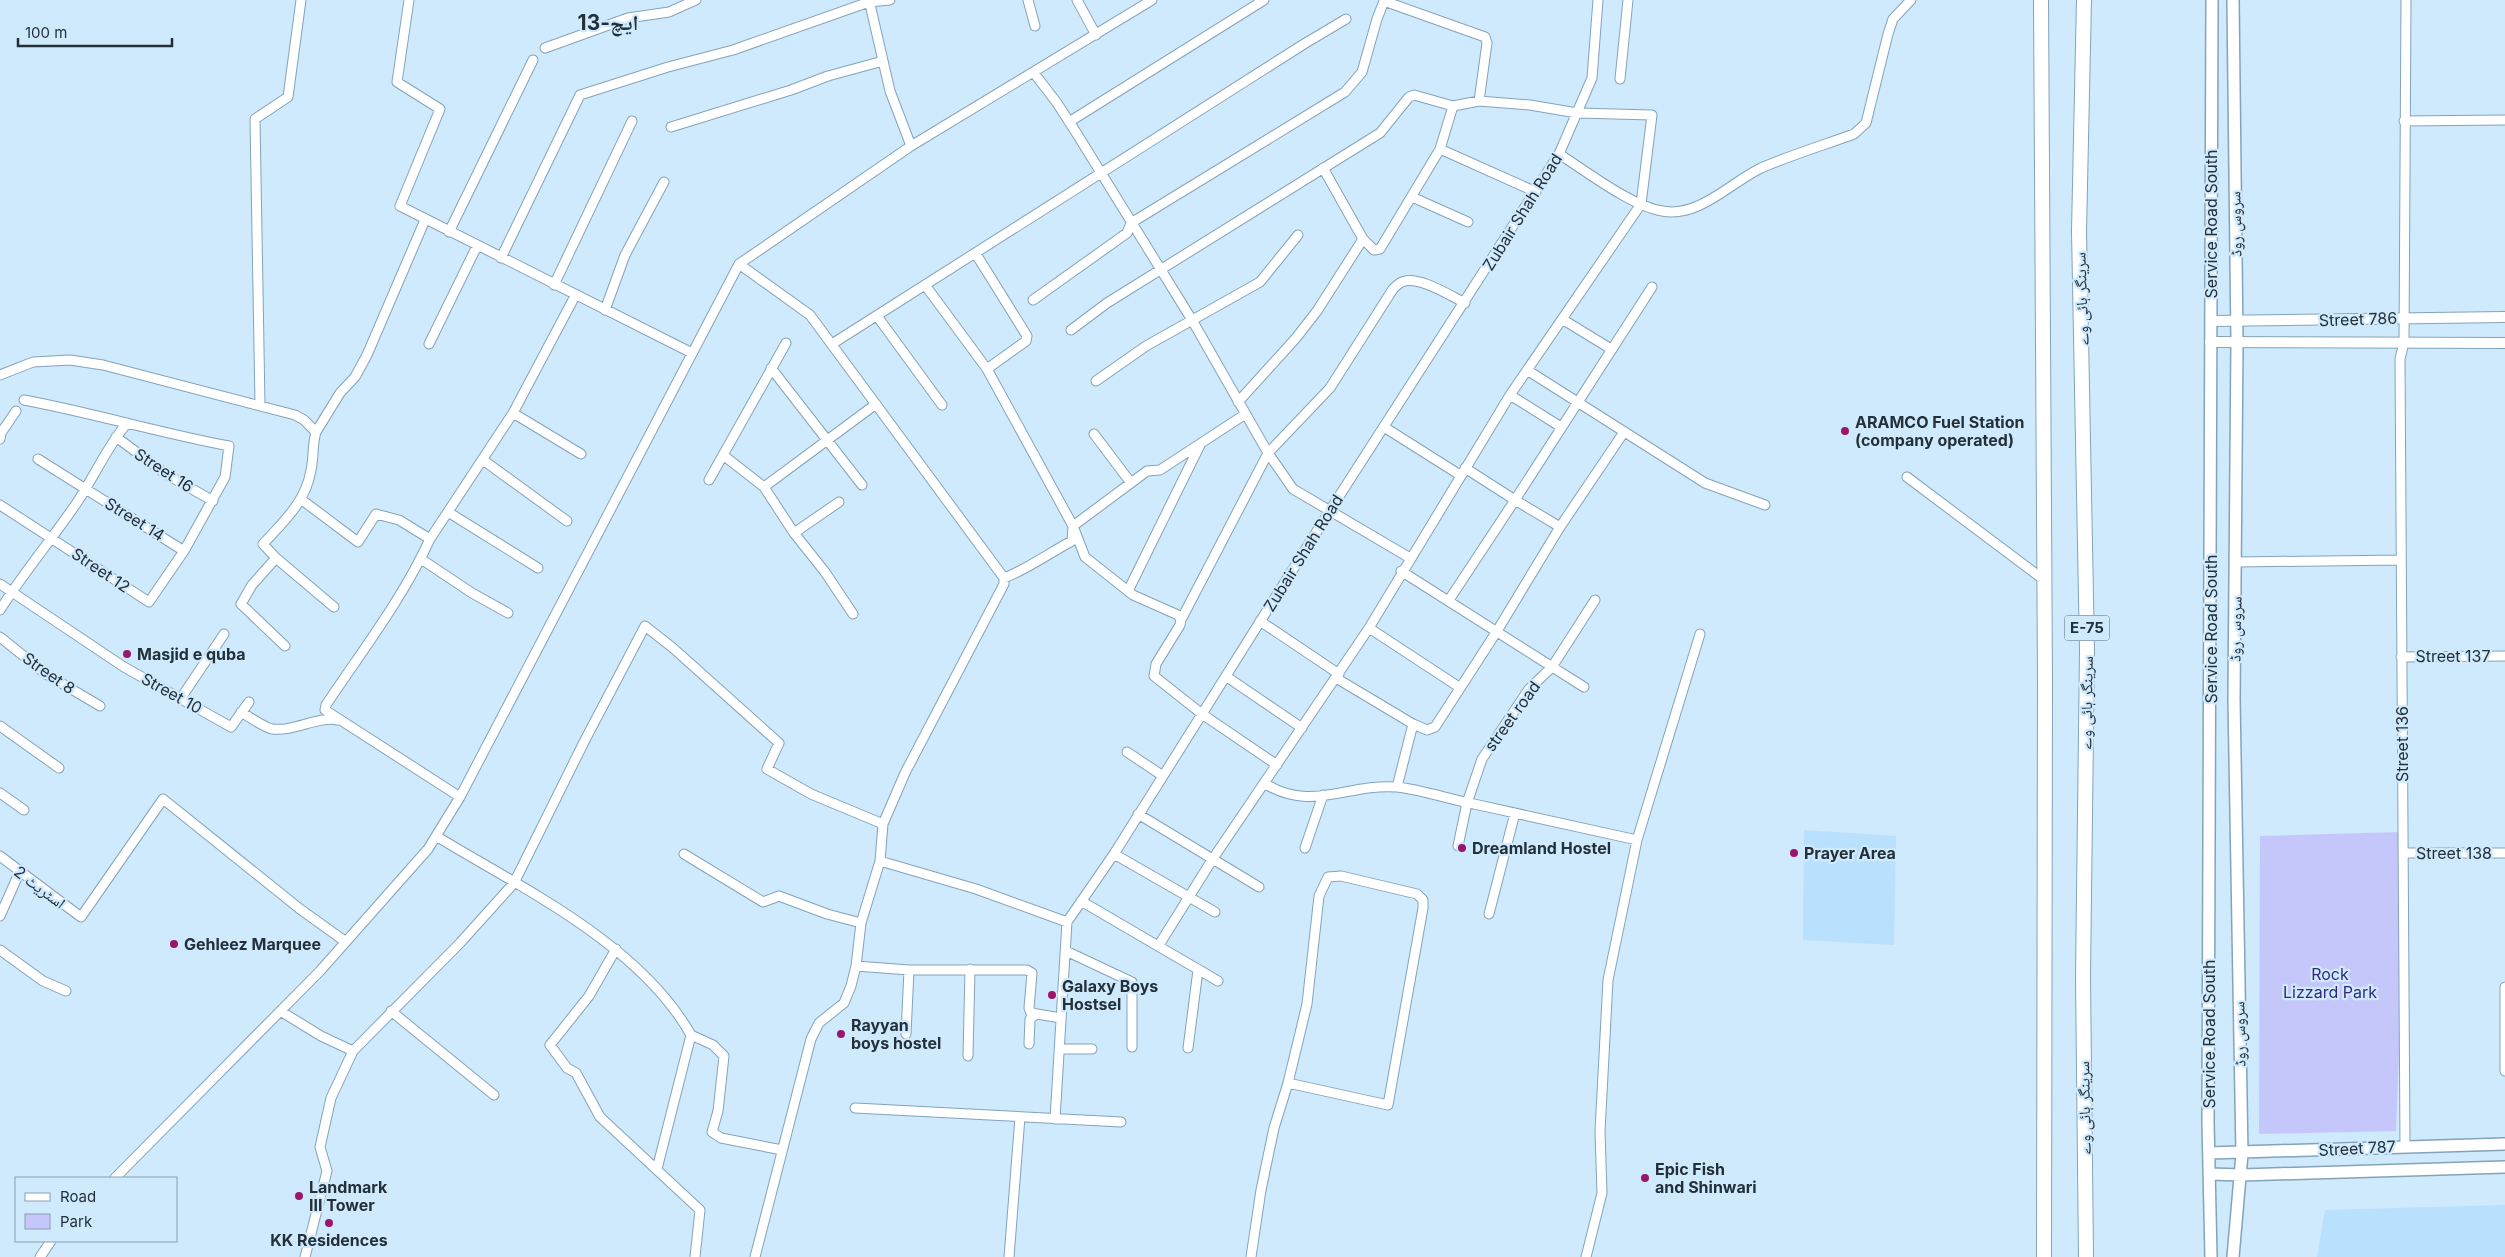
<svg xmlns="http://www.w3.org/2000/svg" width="2505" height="1257" viewBox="0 0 2505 1257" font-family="Inter,'Noto Naskh Arabic',sans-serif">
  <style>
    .built { fill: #b9e1fe }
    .green { fill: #c5c7fb }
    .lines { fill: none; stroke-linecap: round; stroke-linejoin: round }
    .minor-casing { stroke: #84a3b9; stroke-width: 11 }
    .tertiary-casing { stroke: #84a3b9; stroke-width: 12 }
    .secondary-casing { stroke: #84a3b9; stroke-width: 14 }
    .trunk-casing { stroke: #84a3b9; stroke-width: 16 }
    .minor { stroke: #fff; stroke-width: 9 }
    .tertiary { stroke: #fff; stroke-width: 10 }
    .secondary { stroke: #fff; stroke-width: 11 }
    .trunk { stroke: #fff; stroke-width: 14 }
    .poi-dot { fill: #99166c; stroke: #cfe9fd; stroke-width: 2 }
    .labels { text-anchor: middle; stroke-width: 4.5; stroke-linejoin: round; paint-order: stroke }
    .shield { fill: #cfe9fd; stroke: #576874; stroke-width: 1 }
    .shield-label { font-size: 15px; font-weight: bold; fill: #233039 }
    .street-label { font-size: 16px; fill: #233039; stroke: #cfe9fd }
    .poi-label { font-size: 16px; font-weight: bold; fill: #233039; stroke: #cfe9fd; text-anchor: start }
    .park-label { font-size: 16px; fill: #34287e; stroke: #cfe9fd }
    .district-label { font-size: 21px; font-weight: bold; fill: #233039; stroke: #cfe9fd }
  </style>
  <rect width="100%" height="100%" fill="#cfe9fd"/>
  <path class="built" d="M1804,830L1896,836L1894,945L1803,940Z
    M2505,1205V1257H2317L2325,1210Z"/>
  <path class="green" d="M2400,832L2401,997L2396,1131L2259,1134L2260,836Z"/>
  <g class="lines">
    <defs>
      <path id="minor" d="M409,0L397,82L440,109L400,206L692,353
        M869,0L890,91L911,146
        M1028,0L1035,26
        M1077,0L1096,35
        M545,48L628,18L669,12L696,0
        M1034,73L1057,103L1077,134L1192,320L1268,453L1293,489L1410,558
        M1620,79L1628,0
        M2404,121L2505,120
        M1069,122L1264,0
        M671,127L791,90L828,76L883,61
        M1440,149L1536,192
        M1559,154C1586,171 1631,206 1662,211C1699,218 1730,183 1761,168C1791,155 1824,145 1854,134L1866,123L1888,34L1893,19L1911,0
        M1323,168L1363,239
        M1412,197L1468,222
        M449,232L533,60
        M976,254L1027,336L1026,341L987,369
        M501,258L580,95L668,67L733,50L869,2L890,0
        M739,264L810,315L1004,578V584L905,773L883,824L880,861L861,923L856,966L851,986L844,1003L819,1023L811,1039L755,1257
        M554,285L632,121
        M925,285L987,369L1073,526L1085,557L1133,595L1178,615L1181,620L1180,625L1156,664L1154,676L1202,714L1277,765
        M1033,300L1127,233L1131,223L1345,92L1362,72L1377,19L1384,1L1485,37L1487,43L1479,101
        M605,310L625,255L664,182
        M877,316L942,405
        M1562,319L1611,349
        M1071,330L1107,303L1380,133L1409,97L1414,95L1453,106L1479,101L1530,105L1577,113L1652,115L1641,204L1510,395L1369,628L1212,860L1159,945
        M429,344L477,246
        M832,344L1304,44L1346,19
        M771,368L862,485
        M1527,370L1705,483L1765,505
        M0,375L33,362L70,360L103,365L295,415L304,420L316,432L340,393L355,377L367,355L425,220
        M1096,381L1146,346L1260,282L1298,235
        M1510,395L1561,427
        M1238,402L1296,338L1317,311L1363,239L1374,250L1380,249L1440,149L1453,106
        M260,405L255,119L288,97L301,0
        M513,413L581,454
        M1384,427L1460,475
        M1094,434L1131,483
        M116,437L166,474L213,501
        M0,439L1,433L16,411
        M723,455L764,487L794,533L825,572L853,614
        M38,459L184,551
        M483,460L567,521
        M1907,477L2044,580
        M709,480L786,343
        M764,487L876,404
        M302,500L358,542L376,514L399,520L430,539
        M0,505L149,602L184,551L225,477L229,446C160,433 93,413 24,400
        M448,512L538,568
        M1560,527L1515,500L1652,287
        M794,533L839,502
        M276,558L334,607
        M421,559L472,593L508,613
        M2236,562L2401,560
        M1401,571L1584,687
        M1004,578C1028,569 1049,553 1072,541L1073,526L1147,471L1160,470L1244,415
        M0,584L124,667L231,727L249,702
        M1128,591L1200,445
        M1449,600L1515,500L1465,468
        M0,610C24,572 53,538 78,501C95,475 107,447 127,423
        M1181,620L1268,453L1330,388L1393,289C1395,287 1399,283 1402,282C1418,275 1451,296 1465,303
        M1260,621L1339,674
        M1369,628L1459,687
        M0,637L46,674L100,706
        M285,646L241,604L252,585L276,558L263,544C283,522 306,502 311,470C314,457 312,445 316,432
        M2401,657L2505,656
        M1227,677L1302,728
        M1336,678L1413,724
        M181,698L224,634
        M241,712C250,717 263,727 272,729C295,732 316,716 338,720
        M0,726L59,768
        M1127,752L1163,776
        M1264,783C1311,813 1347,783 1397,787C1423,790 1448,799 1474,804C1529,816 1583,828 1637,840
        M1397,787L1413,724L1427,730L1435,727L1497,631L1560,527L1624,432
        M0,793L24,810
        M460,797L325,710L326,705C362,651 403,598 430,539L513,413L575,296
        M1138,814L1259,887
        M436,836C523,889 640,944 691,1035L657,1169
        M1458,846L1467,803L1482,759L1529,689L1552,667L1595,600
        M1305,848L1323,795
        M2403,853H2505
        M684,854L763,902L779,896L827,914L861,923
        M1114,854L1215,912
        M0,856L81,917L163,799L300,909L346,942
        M880,861L976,889L1067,922
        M1081,901L1218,981
        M1489,914L1515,813
        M0,916L20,871
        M616,949L589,996L550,1045L567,1068L576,1073L600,1117L700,1210L695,1257
        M0,950L43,981L66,991
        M1066,951L1132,982V1047
        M856,966L909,970H1027L1032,973L1029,1008L1031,1013L1061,1018
        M2505,987V1071
        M391,1011L494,1095
        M282,1012L321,1036L353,1051
        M906,1034L909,970
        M691,1035L713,1045L724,1056L718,1111L712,1132L721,1138L782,1150
        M1029,1044L1030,1019L1035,1015
        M1188,1048L1198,970
        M1059,1049H1092
        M968,1056L970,969
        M855,1108L1121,1122
        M1055,1119L1067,922L1114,854L1329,512L1559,154L1592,78L1598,0
        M2405,1146L2400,359L2404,342L2406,0
        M115,1178L320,971L428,849L460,797L739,264L911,146L1152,0
        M40,1257L51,1241
        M305,1257L327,1171L320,1147L331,1098L353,1051L460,943L514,883L585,740L645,626L673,648L779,743L767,769L811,794L883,824
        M1009,1257L1020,1117
        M1251,1257L1261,1190L1274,1128L1288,1083L1307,1004L1319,896L1328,877L1341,876L1417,894L1423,900V908L1388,1105L1288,1083
        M1586,1257L1602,1193L1600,1131L1608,980L1637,840L1700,634"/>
      <path id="tertiary" d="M2211,321L2505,317
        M2210,342L2505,343"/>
      <path id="secondary" d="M2233,0L2237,342L2234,699L2242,1154L2233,1257
        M2209,1153L2505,1144
        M2210,1174L2242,1175L2505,1167
        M2211,1257L2208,1122L2212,0"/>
      <path id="trunk" d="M2041,0L2045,681L2044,1257
        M2084,0L2079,231L2087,650L2083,976L2086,1257"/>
    </defs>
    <use href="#minor" class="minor-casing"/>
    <use href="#tertiary" class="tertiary-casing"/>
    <use href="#secondary" class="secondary-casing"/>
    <use href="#trunk" class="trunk-casing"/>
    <use href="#minor" class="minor"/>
    <use href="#tertiary" class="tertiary"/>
    <use href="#secondary" class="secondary"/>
    <use href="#trunk" class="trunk"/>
  </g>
  <g class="poi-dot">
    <circle cx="1845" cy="431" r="5"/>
    <circle cx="127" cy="654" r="5"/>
    <circle cx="1462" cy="848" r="5"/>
    <circle cx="1794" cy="853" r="5"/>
    <circle cx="174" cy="944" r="5"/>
    <circle cx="1052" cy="995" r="5"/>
    <circle cx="841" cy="1034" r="5"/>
    <circle cx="1645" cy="1178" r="5"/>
    <circle cx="299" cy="1196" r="5"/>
    <circle cx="329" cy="1223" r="5"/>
  </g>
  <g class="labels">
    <rect class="shield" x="2064.5" y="615.5" width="45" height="25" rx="4"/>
    <g class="shield-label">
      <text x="2087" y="633">E-75</text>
    </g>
    <g class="street-label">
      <text transform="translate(1522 212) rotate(-58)" y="6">Zubair Shah Road</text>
      <text transform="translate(2211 224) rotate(-90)" y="6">Service Road South</text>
      <text transform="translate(2235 224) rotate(-91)" y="6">سروس روڈ</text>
      <text transform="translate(2081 299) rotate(-92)" y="6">سرینگر ہائی وے</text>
      <text transform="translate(2358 319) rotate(-2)" y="6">Street 786</text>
      <text transform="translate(164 470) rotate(33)" y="6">Street 16</text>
      <text transform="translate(135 519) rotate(32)" y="6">Street 14</text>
      <text transform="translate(1303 553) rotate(-58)" y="6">Zubair Shah Road</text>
      <text transform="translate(101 570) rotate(34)" y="6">Street 12</text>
      <text transform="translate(2211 629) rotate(-90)" y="6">Service Road South</text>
      <text transform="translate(2235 629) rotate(-89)" y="6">سروس روڈ</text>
      <text x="2453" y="662">Street 137</text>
      <text transform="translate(49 673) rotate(35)" y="6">Street 8</text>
      <text transform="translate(172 693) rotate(29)" y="6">Street 10</text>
      <text transform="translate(2086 703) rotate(-89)" y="6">سرینگر ہائی وے</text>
      <text transform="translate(1512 716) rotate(-54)" y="6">street road</text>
      <text transform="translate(2402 744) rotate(-90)" y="6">Street 136</text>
      <text x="2454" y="859">Street 138</text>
      <text transform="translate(40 887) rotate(37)" y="6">اسٹریٹ 2</text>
      <text transform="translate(2209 1034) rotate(-90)" y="6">Service Road South</text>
      <text transform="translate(2239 1034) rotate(-91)" y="6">سروس روڈ</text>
      <text transform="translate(2084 1108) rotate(-91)" y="6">سرینگر ہائی وے</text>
      <text transform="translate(2357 1148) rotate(-3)" y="6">Street 787</text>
    </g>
    <g class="poi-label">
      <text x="1855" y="428">ARAMCO Fuel Station<tspan x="1855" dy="18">(company operated)</tspan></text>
      <text x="137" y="660">Masjid e quba</text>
      <text x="1472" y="854">Dreamland Hostel</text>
      <text x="1804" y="859">Prayer Area</text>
      <text x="184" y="950">Gehleez Marquee</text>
      <text x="1062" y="992">Galaxy Boys<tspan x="1062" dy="18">Hostsel</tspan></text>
      <text x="851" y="1031">Rayyan<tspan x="851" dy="18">boys hostel</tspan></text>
      <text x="1655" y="1175">Epic Fish<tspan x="1655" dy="18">and Shinwari</tspan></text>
      <text x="309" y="1193">Landmark<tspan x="309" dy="18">III Tower</tspan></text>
      <text x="329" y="1246" text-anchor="middle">KK Residences</text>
    </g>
    <g class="park-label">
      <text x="2330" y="980">Rock<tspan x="2330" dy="18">Lizzard Park</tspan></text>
    </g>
    <g class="district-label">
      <text x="608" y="30">ایچ-13</text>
    </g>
  </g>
  <rect x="15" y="1177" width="162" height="65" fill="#cfe9fd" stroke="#8a9faf"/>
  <rect x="25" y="1193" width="25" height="8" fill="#ffffff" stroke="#8a9faf"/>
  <text x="60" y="1202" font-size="15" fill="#233039">Road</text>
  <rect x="25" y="1214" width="25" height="15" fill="#c5c7fb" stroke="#8a9faf"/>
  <text x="60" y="1227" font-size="15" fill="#233039">Park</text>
  <path d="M18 38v8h154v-8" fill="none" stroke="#233039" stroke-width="2.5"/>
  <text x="25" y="38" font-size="15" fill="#233039" stroke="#cfe9fd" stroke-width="4" paint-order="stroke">100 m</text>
</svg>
